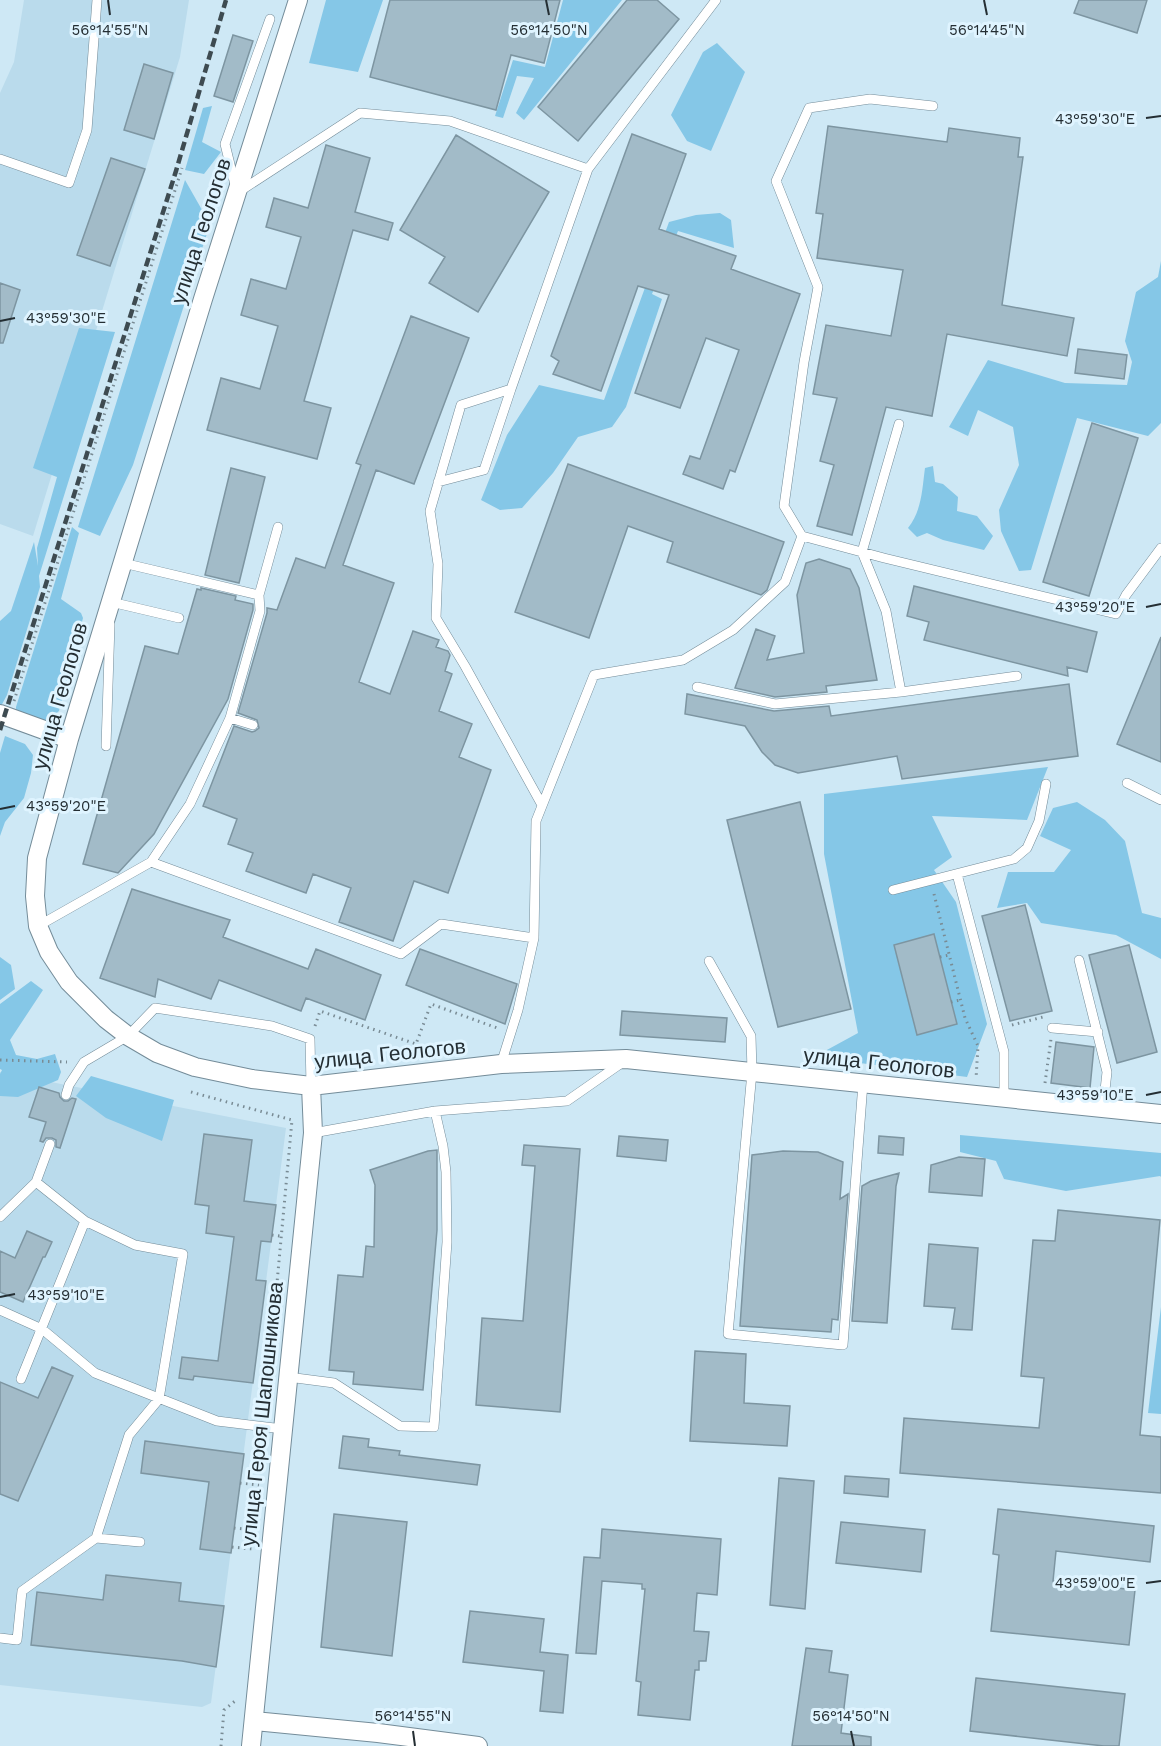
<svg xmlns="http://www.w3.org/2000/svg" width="1161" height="1746" viewBox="0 0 1161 1746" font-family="'Work Sans',sans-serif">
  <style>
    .built { fill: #badbec }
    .green { fill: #85c7e7 }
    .building { fill: #a2bbc8; stroke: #7d95a1; stroke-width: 1.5 }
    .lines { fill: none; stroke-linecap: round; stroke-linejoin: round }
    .service-casing { stroke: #748c99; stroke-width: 10 }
    .minor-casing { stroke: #748c99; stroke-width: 20 }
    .path { stroke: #798b94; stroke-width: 3; stroke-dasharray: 1.5 4.5; stroke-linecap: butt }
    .service { stroke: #fff; stroke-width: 9 }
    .minor { stroke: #fff; stroke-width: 18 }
    .rail { stroke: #3e4b51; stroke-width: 4.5; stroke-dasharray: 9 4.5; stroke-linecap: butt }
    .ticks { fill: none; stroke: #242e33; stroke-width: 2 }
    .labels { text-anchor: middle; stroke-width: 6; stroke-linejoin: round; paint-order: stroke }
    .street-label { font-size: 21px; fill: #242e33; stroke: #dff4ff }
    .ticks-label { font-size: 15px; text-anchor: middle; fill: #242e33; stroke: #dff4ff; stroke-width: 6; stroke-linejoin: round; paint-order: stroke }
  </style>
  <rect width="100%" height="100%" fill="#cee8f5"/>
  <path class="built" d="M24,0H189L180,57L33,536L0,524V93L14,62Z
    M0,1072L286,1128L211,1703L202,1707L0,1685Z"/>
  <path class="green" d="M326,0H383L358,72L309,63Z
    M563,0H622L524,120L516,113L534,78L517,76L503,118L495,116L513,60L545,67Z
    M717,43L745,72L711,151L687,141L671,115L703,52Z
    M212,106L202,142L221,152L204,174L185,170L203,108Z
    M185,180L210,224L133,465L100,536L78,527Z
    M720,213L731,220L734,248L678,231L652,294L662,299L626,407L612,427L578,437L553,473L522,508L500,510L481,500L507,435L539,385L604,400L669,222L696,215Z
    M1161,261V423L1148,436L1077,418L1031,570L1019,571L1001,531L999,510L1019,465L1013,427L978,410L968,436L949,427L988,360L1065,383L1127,385L1132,362L1125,341L1136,292L1158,277Z
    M79,328L115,332L39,576L40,587L7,695L0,708V621L11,611L34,542L38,566L37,548L57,477L33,468Z
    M933,466L935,482L943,484L958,497L957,511L977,516L993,536L984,550L943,540L927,533L917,537L908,528C922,510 922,490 925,468Z
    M72,527L79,533L61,599L81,613L83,618L59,711L45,723L16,714V707Z
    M5,736L25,744L33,755L31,773L24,798L5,822L0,836V753Z
    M1048,767L1027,820L932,816L952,857L934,870L956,902L987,1024L967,1077L814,1057L858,1033L824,854V794Z
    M1077,802L1105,820L1125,841L1142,913L1161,918V959L1116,935L1041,923L1027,903L997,908L1008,872H1054L1071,850L1040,836L1053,808Z
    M0,957L11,965L15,989L0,1000Z
    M31,981L43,990L10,1040L16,1055L37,1059L55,1054L61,1072L58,1080L18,1097L0,1096V1074L2,1070L0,1069V1004Z
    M91,1076L174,1100L162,1141L106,1118L76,1096Z
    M960,1135L1161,1153V1177L1160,1176L1066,1191L1004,1179L996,1161L960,1152Z
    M1161,1307V1414L1148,1413Z"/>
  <path class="building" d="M390,0H560L544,63L511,55L496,110L370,77Z
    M627,0H657L679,19L578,141L538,107Z
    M1079,0H1147L1137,33L1074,13Z
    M233,35L253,41L233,102L214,96Z
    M144,64L173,73L154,139L124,130Z
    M828,126L947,142L949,128L1020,138L1018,157H1023L1002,305L1074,318L1067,356L947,334L932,416L886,407L852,535L817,526L834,465L820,461L837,398L813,394L826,325L891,336L903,270L817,258L823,214L816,213Z
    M632,134L686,154L659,229L736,256L731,269L800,294L735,472L730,470L723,489L683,474L690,456L700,459L739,350L706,338L680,408L635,393L669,295L638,286L601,391L553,374L559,361L551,356Z
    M456,135L549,192L478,312L429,283L445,257L400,230Z
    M326,145L370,158L355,212L393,223L388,240L353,230L304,401L331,408L317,459L207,430L221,378L260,389L278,326L241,315L251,279L286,289L301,237L266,227L274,198L308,208Z
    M111,158L145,169L110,266L77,255Z
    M0,283L20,290L3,343H0Z
    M411,316L469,338L414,484L376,470L343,565L394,583L359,682L390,694L413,631L439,640L436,647L448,651L450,655L445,671L452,674L439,711L472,724L459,757L491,770L448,893L414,881L393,941L339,922L351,888L313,874L306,893L246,871L253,853L228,844L237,819L203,806L234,726L252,732L255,731L259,728L257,720L238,713L267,613V608L277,610L296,558L325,568L361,465L356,463Z
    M1078,349L1127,355L1124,379L1075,373Z
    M1092,423L1138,438L1089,596L1043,582Z
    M568,464L784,542L767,590L761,595L667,562L673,542L628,526L589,638L515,612Z
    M231,468L265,477L239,583L205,575Z
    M819,559L850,569L859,588L877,680L826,686L827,692L775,697L735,688L756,629L775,636L767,660L804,653L797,595L806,563Z
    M914,586L1097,632L1087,672L1067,667L1068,676L924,640L929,622L907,616Z
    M201,588L236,596L235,600L253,604V610L228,699L154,834L118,873L83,864L145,646L178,654L197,589L201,590Z
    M1161,637V762L1117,744Z
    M1069,684L1078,756L902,779L897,756L798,773L775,765L762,752L745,726L685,714L687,694L774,711L829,706L831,716Z
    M800,802L851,1009L778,1027L727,820Z
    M132,889L230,920L223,937L308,969L316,949L381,975L365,1020L306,998L301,1011L219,980L211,999L158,979L155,997L100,978Z
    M1025,905L1052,1011L1010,1021L982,916Z
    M934,934L957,1024L917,1035L894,945Z
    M1129,945L1157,1052L1117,1063L1089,955Z
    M420,949L517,984L505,1024L406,985Z
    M622,1011L727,1018L725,1042L620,1035Z
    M1056,1042L1094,1047L1090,1088L1051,1083Z
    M39,1087L59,1093L60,1097L64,1101H68L72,1098L76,1099L60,1148L56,1147V1140L52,1138H46L43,1142L40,1141L46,1122L29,1117Z
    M204,1134L252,1140L244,1201L276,1205L271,1242L261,1241L256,1280L266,1281L253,1383L194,1376L193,1380L179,1378L182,1357L218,1361L234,1237L206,1233L209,1206L195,1204Z
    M619,1136L668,1140L666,1161L617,1156Z
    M879,1136L904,1138L903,1155L878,1153Z
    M524,1145L580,1149L560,1412L476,1405L482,1318L523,1321L535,1166L522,1165Z
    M437,1150V1230L423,1390L353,1384L354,1372L329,1370L338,1275L363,1277L366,1246L374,1247L375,1185L370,1170L428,1151Z
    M783,1151L818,1152L843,1162L840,1199L848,1194L838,1320L832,1319L831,1332L740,1326L752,1155Z
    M959,1157L985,1159L982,1196L929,1192L931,1165Z
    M899,1173L896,1186L887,1323L852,1321L862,1186L871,1181Z
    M1058,1210L1160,1220L1140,1435L1161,1437V1493L900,1473L904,1418L1039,1428L1044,1378L1021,1376L1033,1240L1055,1241Z
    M27,1231L52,1242L45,1257H43L23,1302L0,1292V1251L15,1258Z
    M929,1244L978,1248L972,1330L952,1329L955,1308L924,1306Z
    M695,1351L746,1354L744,1403L790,1406L787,1446L690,1441Z
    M52,1367L73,1376L18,1501L0,1494V1382L38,1398Z
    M343,1436L369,1439L368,1447L400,1451L399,1455L480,1465L477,1485L339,1468Z
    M145,1441L244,1454L231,1553L200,1549L209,1482L141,1473Z
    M845,1476L889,1479L888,1497L844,1493Z
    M779,1478L814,1481L805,1609L770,1605Z
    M998,1509L1154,1526L1150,1562L1056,1551L1053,1581L1135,1590L1129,1645L991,1631L999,1555L993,1554Z
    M334,1514L407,1522L392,1656L321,1647Z
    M841,1522L925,1530L921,1572L836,1563Z
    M602,1529L721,1539L717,1595L697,1593L694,1631L709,1632L706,1661H699V1670H695L690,1720L638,1715L641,1682L636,1681L645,1589H642V1584L602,1581L596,1654L576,1653L584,1557L600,1558Z
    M106,1575L181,1583L179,1601L224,1606L216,1667L182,1661L31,1645L37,1592L103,1600Z
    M470,1611L544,1619L540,1652L568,1655L563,1713L540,1711L544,1671L463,1662Z
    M806,1648L832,1651L829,1672L848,1675L841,1733L871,1737V1746H792Z
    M976,1678L1125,1694L1119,1746H1104L970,1731Z"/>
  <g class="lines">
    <defs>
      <path id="service" d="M270,19L225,144L237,193L360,113L450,121L588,169L511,389L461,405L430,511L438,564L436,618L465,666L542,805
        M0,159L69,183L87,130L97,0
        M588,169L716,0
        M899,424L862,552L886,611L901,692L1017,676
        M438,482L484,470L511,389
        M802,536L784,506L804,362L818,287L776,181L809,108L870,99L933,106
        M123,563L259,595L278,527
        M111,604V602L179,618
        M697,687L775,704L901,692
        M230,718L253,725
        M106,746L110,624
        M1127,783L1161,800
        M151,862L190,804L230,718L260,611L259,595
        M957,874L1004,1052V1098
        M893,890L1014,859L1027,848L1039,821L1046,784
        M38,926L151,862L401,954L441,924L534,938
        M1079,960L1107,1072L1103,1108
        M709,961L751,1036L752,1072L728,1334L843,1345L863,1083
        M1052,1028L1098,1032
        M501,1064L518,1010L534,938L536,821L594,675L683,660L733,630L785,582L802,536L884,558L1116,614L1126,595L1161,548
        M66,1095L69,1085L84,1062L128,1036L155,1008L272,1026L310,1039L311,1086
        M313,1133L435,1111L567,1101L623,1062
        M0,1217L36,1182
        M0,1310L42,1329L95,1373L217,1421L283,1429
        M288,1377L334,1383L400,1426L434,1427L447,1242L446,1172L443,1146L435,1111
        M21,1379L85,1221
        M96,1538L140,1542
        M0,1638L17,1640L22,1591L96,1538L129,1435L159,1399L183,1254L135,1245L85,1221L36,1182L50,1144"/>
      <path id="minor" d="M298,0L203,299L69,739L37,858L35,896L38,926L49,952L69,982L106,1019L128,1036L157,1053L195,1067L252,1079L311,1086L501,1064L626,1059L1161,1114
        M0,714L69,739
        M254,1721L378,1733L478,1746
        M251,1746L313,1133L311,1086"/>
    </defs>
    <use href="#service" class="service-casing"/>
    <use href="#minor" class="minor-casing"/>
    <path class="path" d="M14,701L182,168
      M934,894L965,1018L978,1046L976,1079
      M940,957L949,955
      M951,1002L960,1000
      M1012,1025L1043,1017
      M315,1026L320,1011L416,1044L431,1004L500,1029
      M0,1060L67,1062
      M1045,1083L1051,1039
      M191,1092L292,1120L271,1348
      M272,1235L280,1236
      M240,1483L259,1485
      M234,1528L255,1530
      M232,1547L253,1549
      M221,1746L224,1710L235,1701"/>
    <use href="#service" class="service"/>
    <use href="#minor" class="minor"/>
    <path class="rail" d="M0,730L176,171L226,0"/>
  </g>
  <path class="ticks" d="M108,0L110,15M546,0L549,15M984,0L987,15M1146,118L1161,116M0,321L15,318M1146,607L1161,604M0,809L15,806M1146,1095L1161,1092M0,1297L15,1294M1146,1583L1161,1581M413,1731L415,1746M851,1731L854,1746"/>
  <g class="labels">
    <g class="street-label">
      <text transform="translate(201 231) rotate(-72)" y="7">улица Геологов</text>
      <text transform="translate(60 696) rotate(-74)" y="7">улица Геологов</text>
      <text transform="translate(390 1054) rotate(-6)" y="7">улица Геологов</text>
      <text transform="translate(879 1063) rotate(6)" y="7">улица Геологов</text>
      <text transform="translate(262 1414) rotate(-84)" y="7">улица Героя Шапошникова</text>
    </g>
  </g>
  <g class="ticks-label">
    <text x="110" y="35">56°14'55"N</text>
    <text x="549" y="35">56°14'50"N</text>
    <text x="987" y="35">56°14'45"N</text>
    <text x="1095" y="124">43°59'30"E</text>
    <text x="66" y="323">43°59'30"E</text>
    <text x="1095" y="612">43°59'20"E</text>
    <text x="66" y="811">43°59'20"E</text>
    <text x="1095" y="1100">43°59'10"E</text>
    <text x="66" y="1300">43°59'10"E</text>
    <text x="1095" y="1588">43°59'00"E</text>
    <text x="413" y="1721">56°14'55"N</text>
    <text x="851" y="1721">56°14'50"N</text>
  </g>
</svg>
